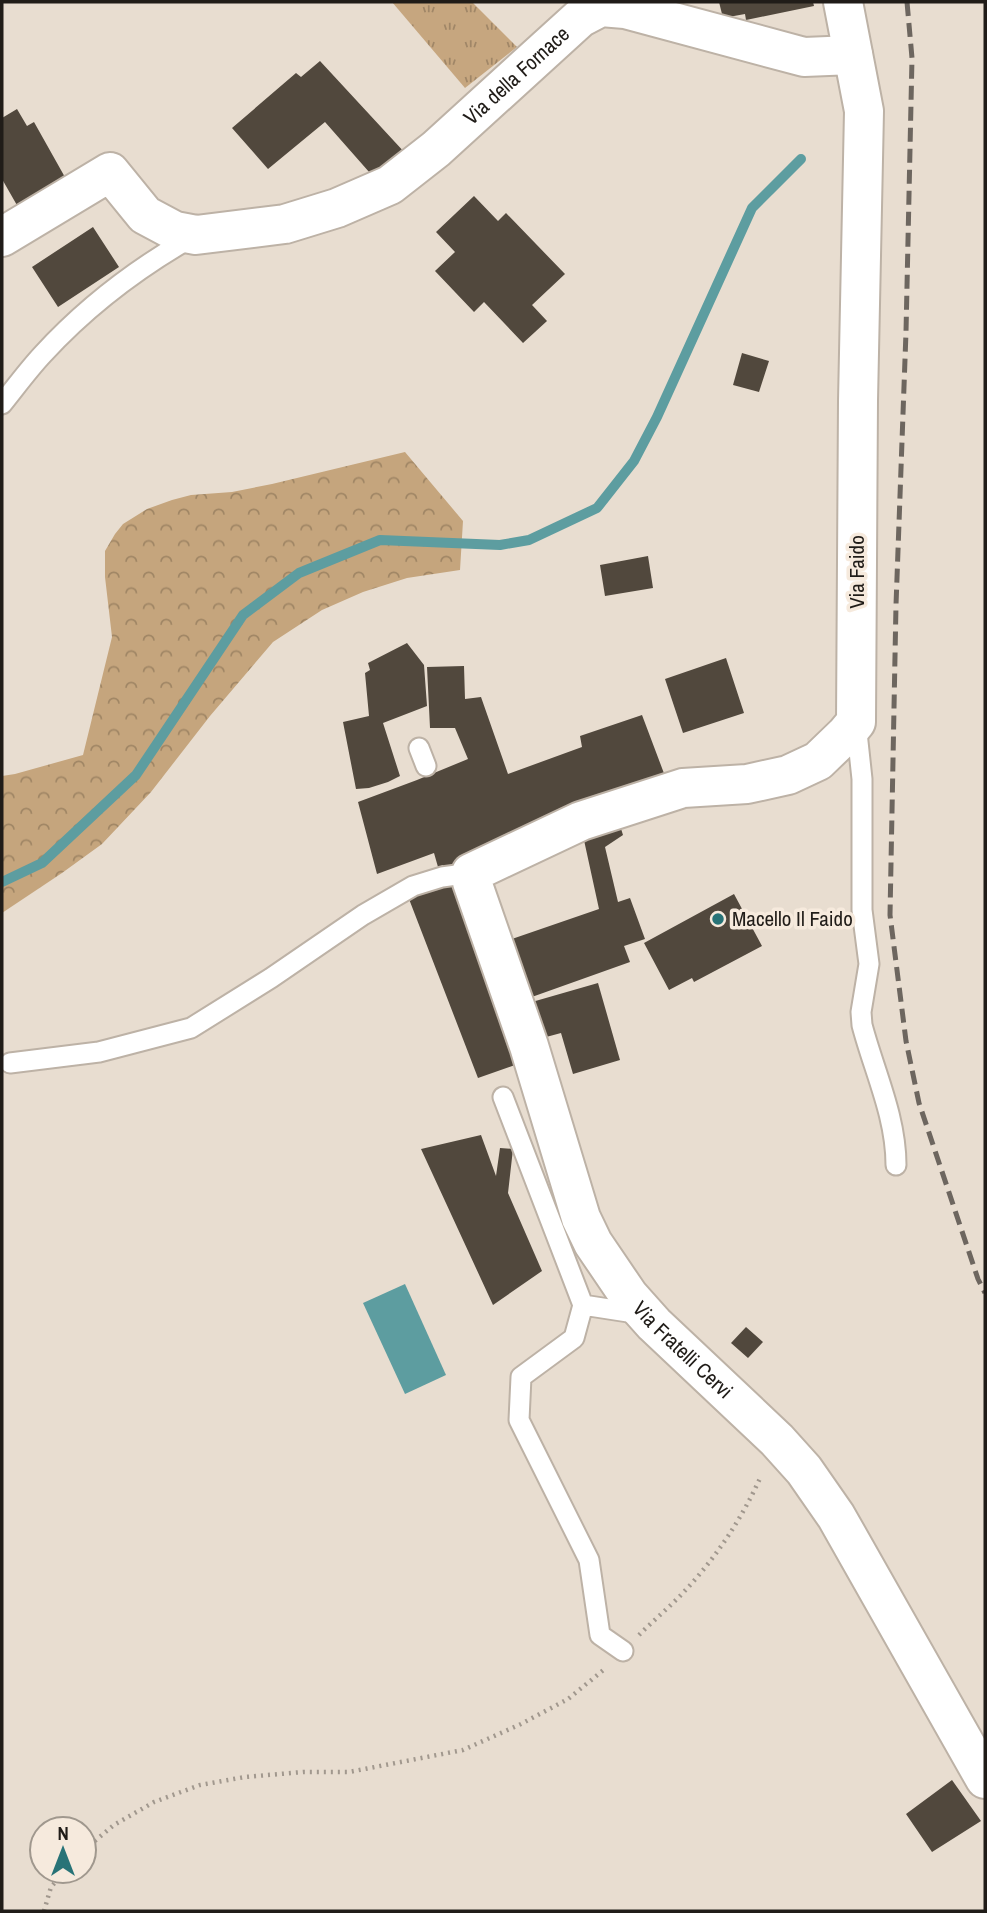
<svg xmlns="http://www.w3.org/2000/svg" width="987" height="1913" viewBox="0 0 987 1913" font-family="'Archivo Narrow',sans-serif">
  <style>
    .grass { fill: url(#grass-tufts) }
    .forest { fill: url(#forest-crowns) }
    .water { fill: #5d9da0 }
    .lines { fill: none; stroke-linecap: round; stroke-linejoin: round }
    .stream { stroke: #5d9da0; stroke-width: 10 }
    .building { fill: #51483d }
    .service-casing { stroke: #bdb2a6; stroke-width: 23 }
    .minor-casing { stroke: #bdb2a6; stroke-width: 42 }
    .path { stroke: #a1988e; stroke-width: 4.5; stroke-dasharray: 2 5; stroke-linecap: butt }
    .service { stroke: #fff; stroke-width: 19 }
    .minor { stroke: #fff; stroke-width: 38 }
    .rail { stroke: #6d665f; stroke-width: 5; stroke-dasharray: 14 7; stroke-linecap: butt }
    .poi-dot { fill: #287377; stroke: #f6eadd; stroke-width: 2.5 }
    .labels { text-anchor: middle; stroke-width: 7; stroke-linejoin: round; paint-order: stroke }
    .street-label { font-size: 21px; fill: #201c18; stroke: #f6eadd }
    .poi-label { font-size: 21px; fill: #201c18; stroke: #f6eadd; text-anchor: start }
  </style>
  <defs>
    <pattern id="grass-tufts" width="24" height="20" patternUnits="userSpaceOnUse" patternTransform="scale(1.75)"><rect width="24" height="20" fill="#c6a67f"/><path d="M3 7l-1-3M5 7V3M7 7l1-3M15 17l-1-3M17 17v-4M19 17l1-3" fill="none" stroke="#a08667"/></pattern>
    <pattern id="forest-crowns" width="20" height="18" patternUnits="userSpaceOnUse" patternTransform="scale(1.75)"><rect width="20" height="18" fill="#c5a57d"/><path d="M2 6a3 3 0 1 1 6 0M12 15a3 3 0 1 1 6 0" fill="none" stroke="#a08665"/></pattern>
  </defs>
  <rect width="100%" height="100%" fill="#e8ddd0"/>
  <path class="grass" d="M392,2H472L517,47L465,88Z"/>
  <path class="forest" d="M405,452L463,521L460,570L407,578L363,592L322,610L273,642L210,716L151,792L102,844L62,873L2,913V776L15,774L83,755L112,637L105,577V551L115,534L123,524L147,509L172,500L191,495L232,492L272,484Z"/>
  <path class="water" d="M405,1284L446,1375L405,1394L363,1303Z"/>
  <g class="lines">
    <path class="stream" d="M2,882L42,863L136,775L243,615L299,573L380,540L500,545L529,540L597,508L634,461L657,417L752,208L801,159"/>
  </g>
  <path class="building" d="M719,2H813L814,6L746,20L745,14L723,18Z
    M320,61L406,154L377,181L325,122L268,169L232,128L296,73L301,77Z
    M17,109L27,126L34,122L66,179L18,207L2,179V118Z
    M474,196L498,221L506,213L565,274L532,305L547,321L523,343L484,302L474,312L435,271L455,252L436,232Z
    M93,227L119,267L58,307L32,267Z
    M742,353L769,361L759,392L733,385Z
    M648,556L653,588L605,596L600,565Z
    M407,643L424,665L427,706L383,723L400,776L388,782L369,788L356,789L343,722L369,716L365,673L370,670L368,663Z
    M726,658L744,713L683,733L665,679Z
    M464,666L465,699L481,697L508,774L582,747L580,736L642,715L665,776L446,871L443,865L438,867L434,853L377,874L358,802L417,780L468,759L455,728H430L427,667Z
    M616,813L623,835L605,847L618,902L630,898L645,939L624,946L630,962L529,998L509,940L599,909L582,831Z
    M461,877L529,1060L478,1078L409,899Z
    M734,894L762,946L694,982L692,978L669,990L644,943Z
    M598,983L620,1060L573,1074L561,1033L535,1040L525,1004Z
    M481,1135L496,1176L500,1148L513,1149L508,1193L542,1271L493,1305L421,1149Z
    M746,1327L763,1342L748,1358L731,1343Z
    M952,1780L981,1821L932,1852L906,1814Z"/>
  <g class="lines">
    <defs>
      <path id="service" d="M2,404C15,388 28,370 43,354C87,306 136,269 192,237
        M856,723L862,779V910L869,964L861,1012L862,1025C874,1071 896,1116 896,1165
        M419,748L426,766
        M10,1063L99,1052L191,1028L271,978L363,915L413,886L442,877L471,873
        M503,1097L583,1305L574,1338L521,1377L519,1420L589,1560L600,1635L623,1651
        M583,1305L641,1314"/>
      <g id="minor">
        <path id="s1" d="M843,2L864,111L858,401L856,722L846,734L818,761L788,775L747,784L683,788L581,821L471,873L472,882L529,1046L581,1218L593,1243L629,1296L654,1324L777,1440L804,1470L836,1516L985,1779"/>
        <path id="s2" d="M2,237L110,172L145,215L175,231L196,235L285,224L337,208L390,185L436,149L580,18L601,7L625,9L804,57L853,55"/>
      </g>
    </defs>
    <use href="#service" class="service-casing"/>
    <use href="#minor" class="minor-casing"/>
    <path class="path" d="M639,1635C652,1622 666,1610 679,1597C713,1562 741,1521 761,1476
      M84,1850L114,1825L154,1802L200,1785L245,1777L303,1772H349L463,1750L521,1724L568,1699L606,1668
      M44,1911L51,1887L65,1871"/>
    <use href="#service" class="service"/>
    <use href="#minor" class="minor"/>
    <path class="rail" d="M907,2L912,58L906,332L896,605L890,915L906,1041L919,1103L978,1279L985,1293"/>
  </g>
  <circle class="poi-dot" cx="718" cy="919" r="7"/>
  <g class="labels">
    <g class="street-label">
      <text dy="7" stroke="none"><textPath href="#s2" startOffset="606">Via della Fornace</textPath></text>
      <text transform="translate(857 572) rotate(-90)" y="7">Via Faido</text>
      <text dy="7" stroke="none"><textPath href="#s1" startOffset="1675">Via Fratelli Cervi</textPath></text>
    </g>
    <g class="poi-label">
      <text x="732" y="926">Macello Il Faido</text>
    </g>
  </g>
  <rect width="987" height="1913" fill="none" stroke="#201c18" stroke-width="7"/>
  <g transform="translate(63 1850)"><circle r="33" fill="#f6eadd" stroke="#a0988e" stroke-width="2"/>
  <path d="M0-5L12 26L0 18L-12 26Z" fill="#287377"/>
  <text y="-10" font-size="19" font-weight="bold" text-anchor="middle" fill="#201c18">N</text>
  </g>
</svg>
